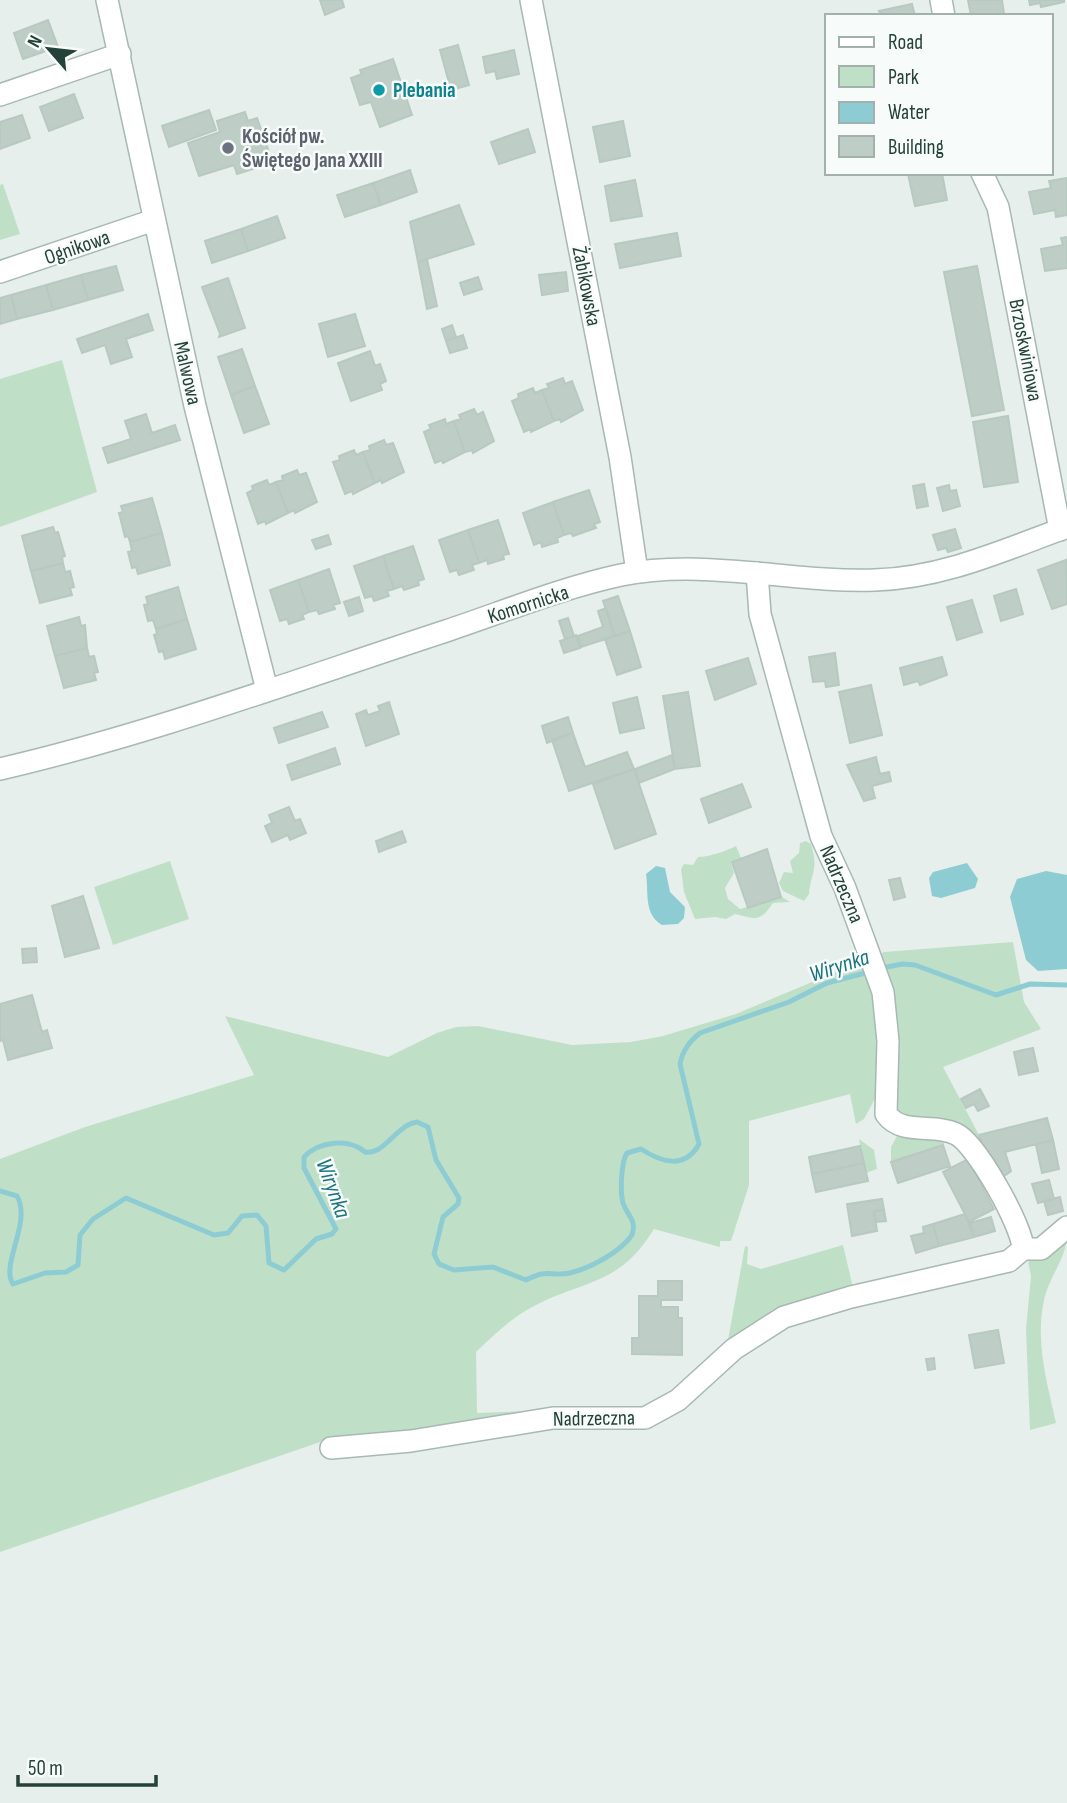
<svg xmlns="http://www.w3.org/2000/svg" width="1067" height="1803" viewBox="0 0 1067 1803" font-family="'Sofia Sans Condensed',sans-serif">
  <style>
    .green { fill: #bfe0c7 }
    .water { fill: #8eccd4 }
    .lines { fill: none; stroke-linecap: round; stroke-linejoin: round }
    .stream { stroke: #8eccd4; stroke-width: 5 }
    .building { fill: #becdc6; stroke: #b8c9c1; stroke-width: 2 }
    .minor-casing { stroke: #a8b8b2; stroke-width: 24 }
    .tertiary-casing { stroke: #a8b8b2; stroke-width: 24 }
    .minor { stroke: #fff; stroke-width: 21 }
    .tertiary { stroke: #fff; stroke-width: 21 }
    .culture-dot { fill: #0f9aa8; stroke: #f7fbf9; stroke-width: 2.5 }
    .worship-dot { fill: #6b7280; stroke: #f7fbf9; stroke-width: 2.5 }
    .labels { text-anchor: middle; stroke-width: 5; stroke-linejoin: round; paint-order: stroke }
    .culture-label { font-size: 21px; font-weight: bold; fill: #0d838f; stroke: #f7fbf9; text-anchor: start }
    .worship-label { font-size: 21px; font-weight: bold; fill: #5b616d; stroke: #f7fbf9; text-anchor: start }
    .street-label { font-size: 21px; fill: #244239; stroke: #f7fbf9 }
    .water-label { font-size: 23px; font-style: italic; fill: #1b7381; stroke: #f7fbf9 }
  </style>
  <rect width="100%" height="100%" fill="#e6efeb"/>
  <path class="green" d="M3,184L20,234L0,240V185Z
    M62,360L97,492L0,527V379Z
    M806,841L811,844C819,871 811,871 809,894L804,901L783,891L779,883L784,872L793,873L790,861L799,853L800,843Z
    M736,846L741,858L731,862L734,873L725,888L728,899L740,909L782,897L790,902L773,903C759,923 757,919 735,914L726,919L715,917L695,919L684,892L681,869L684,864L693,865L698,857C709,857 726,851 736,846Z
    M170,861L189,919L113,945L94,887Z
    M1013,942L1024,1002L1041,1029L943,1067L979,1135L987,1159L898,1119L879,1091L864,1119L856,1124L850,1094L749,1121V1185L731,1241H720V1247L654,1229C621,1283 590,1279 540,1303C514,1315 496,1333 476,1352L477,1413L555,1410L320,1442L0,1552V1159L85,1127L254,1075L225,1016L388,1057L437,1033L456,1027L478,1026L572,1045L631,1042L663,1036L736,1014L884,952Z
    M931,1134L962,1146L945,1141L943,1145L891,1162V1147L897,1136Z
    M859,1139L874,1150L877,1169L866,1173Z
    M1067,1235C1067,1257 1049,1277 1044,1300C1035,1342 1047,1382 1056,1423L1030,1430L1026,1329L1031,1276L1028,1262Z
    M843,1245L854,1292L731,1342L728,1340L745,1246L748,1247L747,1264L761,1269Z"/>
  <path class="water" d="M967,863L978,879L975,888L941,898L932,896L929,878L933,872Z
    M656,866L665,868L670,892L685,907L684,918L678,924L662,925C643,914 649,891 646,874Z
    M1046,871L1067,875V969L1038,971L1026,960L1010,897L1017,879Z"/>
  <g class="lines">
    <path class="stream" d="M881,968L903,964L915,965L996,995L1030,984L1067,985
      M0,1191L17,1196C32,1222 0,1265 13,1284L45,1273L66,1272L78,1265L80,1235L93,1219L126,1198L214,1235L228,1233L242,1216L257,1215L266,1226L269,1263L284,1270L316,1239L332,1234L336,1229L304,1168V1157C319,1141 349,1138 365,1152C385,1155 396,1125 417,1122L428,1127L436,1160L459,1198L458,1204L443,1217L434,1254L439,1264L454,1270L493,1267L526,1280C549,1268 550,1277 570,1273C591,1268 620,1252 632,1235C637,1219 627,1216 623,1203C620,1192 621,1162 627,1153L641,1149C661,1162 685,1170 699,1144L680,1064C683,1050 689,1042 700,1033L789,1002L827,983L869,972"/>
  </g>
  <path class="building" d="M320,0H342L344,7L325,15Z
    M968,0H1002L1004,14L971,16Z
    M1029,0H1064V2L1041,7L1040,3L1030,5Z
    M912,4L915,16H881L879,11Z
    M48,20L58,47L23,59L14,33Z
    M458,45L469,85L451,90L440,50Z
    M514,50L519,74L497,79L495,71L486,73L483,57Z
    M393,59L412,115L380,127L371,102L360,105L351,78L362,74L360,70Z
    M74,94L83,118L49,131L40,107Z
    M209,110L216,130L169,147L162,126Z
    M245,112L248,121L257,118L269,152L258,155L262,166L237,174L234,165L199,176L188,143L220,132L217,121Z
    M22,115L30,138L0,149V122Z
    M623,121L630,156L600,162L593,127Z
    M528,129L535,152L499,164L491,142Z
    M410,170L417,192L381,205L373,183Z
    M942,173L947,200L915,206L908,174Z
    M1067,178V215L1056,217L1055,210L1034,214L1029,192L1051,188L1049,181Z
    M635,180L642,216L611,221L605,186Z
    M373,183L381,205L345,217L337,195Z
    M459,205L474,244L418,262L410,222Z
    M277,216L285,238L248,251L241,229Z
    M241,229L248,251L212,263L205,241Z
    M677,233L681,256L620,268L615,244Z
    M1067,237V268L1045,271L1041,249L1063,245L1061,238Z
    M427,259L437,306L427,309L418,262Z
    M116,266L123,290L88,300L81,275Z
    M977,266L1004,410L972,416L944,272Z
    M566,272L568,291L542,295L539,275Z
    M81,275L88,300L53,310L46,285Z
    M478,277L482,289L464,295L460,283Z
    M228,278L245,328L219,337L220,334L202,287Z
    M46,285L53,310L17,319L11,295Z
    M11,295L17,319L0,324V298Z
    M148,314L153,330L126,339L132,357L111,364L105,345L82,353L77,339Z
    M355,314L365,346L328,357L319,324Z
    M452,325L456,337L446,341L442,329Z
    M463,335L467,348L450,353L446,341Z
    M242,349L255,386L231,395L218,357Z
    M370,351L375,366L380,364L386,381L380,384L382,390L351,401L338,363Z
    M563,378L565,384L572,381L583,410L561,422L560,419L554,421L542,390L549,388L547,384Z
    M255,386L269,424L244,433L231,395Z
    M533,388L535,393L542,390L554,421L531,432V429L524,432L512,401L519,398L518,394Z
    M474,409L477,415L483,412L494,441L473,453L472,450L465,452L454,421L461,419L459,415Z
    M146,414L152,433L175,425L180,440L108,463L103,448L131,439L125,421Z
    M1008,416L1018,482L984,487L973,422Z
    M445,419L446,424L454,421L465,452L443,463L442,460L435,463L424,432L431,429L429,425Z
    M384,440L386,445L393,443L404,472L382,483L381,480L375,483L363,452L370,450L369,446Z
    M354,450L356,455L363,452L375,483L353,494L352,491L345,494L333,462L340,460L339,456Z
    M297,470L299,475L306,473L317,502L295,513L294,510L288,513L276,482L283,480L282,476Z
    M267,480L269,485L276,482L288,513L266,524L265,521L258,524L247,493L253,490L252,486Z
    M924,484L928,506L917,508L913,486Z
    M949,485L950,491L956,490L960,506L943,511L937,488Z
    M589,490L600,522L594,524L596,528L573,536L571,533L564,535L553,502Z
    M152,498L162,533L130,542L128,536L125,537L119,513L123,512L121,506Z
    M553,502L564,535L557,538L558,542L542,547L541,542L534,545L523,513Z
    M498,520L509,554L503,555L504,559L488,564L487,560L479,563L468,530Z
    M53,527L55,533L58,532L65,556L62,557L63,563L31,571L22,536Z
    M955,529L961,548L948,552L946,548L938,550L933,535Z
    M468,530L479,563L472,565L474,570L459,575L457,570L450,572L439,540Z
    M162,533L170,565L138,574L136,567L132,568L128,552L132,551L130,542Z
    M328,535L331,544L316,549L312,540Z
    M413,546L424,579L418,581L419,585L404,590L402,586L394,589L383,556Z
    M383,556L394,589L387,591L389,596L374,601L372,596L365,598L354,566Z
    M1066,560L1067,604L1052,609L1038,570Z
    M63,563L65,572L70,571L74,587L70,588L72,595L40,603L31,571Z
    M329,569L340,603L333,605L335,609L319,614L317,610L309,612L298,580Z
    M298,580L309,612L302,615L304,619L289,624L287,619L280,621L270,590Z
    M178,587L187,619L156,629L153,620L148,621L144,605L148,604L146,597Z
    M1016,589L1023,614L1001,621L994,596Z
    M618,596L630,631L615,636L603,601Z
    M359,597L363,611L349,616L344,602Z
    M972,600L982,632L957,640L947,607Z
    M606,608L615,636L581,647L578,636L603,627L598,611Z
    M79,617L81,626L85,625L87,648L55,656L47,626Z
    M568,618L574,636L565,639L559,621Z
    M187,619L196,649L165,659L163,651L159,652L154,635L157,634L156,629Z
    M630,631L641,667L617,675L605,639Z
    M576,635L580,648L564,653L560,641Z
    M87,648L89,657L94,656L98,672L94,673L96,680L64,688L55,656Z
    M835,653L839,685L826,687L825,681L813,682L809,657Z
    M942,657L947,675L920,685L918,681L904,685L900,668Z
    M748,658L756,684L715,700L706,671Z
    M871,685L882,735L850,743L839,692Z
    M688,692L700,766L675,769L663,696Z
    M637,697L644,728L620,733L613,703Z
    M389,702L399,734L366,746L356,714L366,710L368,715L380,711L378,706Z
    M322,712L328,727L279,743L274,728Z
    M568,717L573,733L547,743L542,726Z
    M573,733L585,767L627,752L634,769L569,791L552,740Z
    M335,748L340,764L292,780L287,765Z
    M672,755L675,769L639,783L635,769Z
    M876,757L880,774L889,772L891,781L872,786L875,798L864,801L847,765Z
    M634,769L656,834L615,849L593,784Z
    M742,784L751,807L709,823L701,799Z
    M289,807L295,821L300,819L306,833L290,840L288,835L272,842L265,826L272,823L269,815Z
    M402,831L406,842L379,852L376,841Z
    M767,849L781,897L748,908L732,862Z
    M900,878L905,897L894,900L889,880Z
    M83,896L99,948L65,957L52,906Z
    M36,948L37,962L23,963L22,949Z
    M32,995L42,1032L47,1030L52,1048L8,1060L3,1040L0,1041V1004Z
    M1033,1048L1038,1071L1019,1075L1014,1052Z
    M980,1089L989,1106L978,1111L974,1104L966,1108L961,1099Z
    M1047,1118L1053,1140L1005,1152L1011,1171L1000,1179L987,1159L979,1135Z
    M1053,1140L1059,1169L1042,1173L1036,1145Z
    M943,1145L950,1166L898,1183L891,1162Z
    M860,1146L864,1163L812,1174L809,1157Z
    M968,1159L994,1209L969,1222L943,1172Z
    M864,1163L868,1181L816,1192L812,1174Z
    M1049,1180L1054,1199L1038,1203L1032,1184Z
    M1060,1197L1063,1211L1048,1215L1044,1201Z
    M882,1199L884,1210L874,1211L877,1231L852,1236L847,1204Z
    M884,1210L886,1221L876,1222L874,1211Z
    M965,1214L974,1237L939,1246L933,1224Z
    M991,1217L995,1231L974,1237L970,1223Z
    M933,1224L939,1246L916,1253L911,1236L924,1233L923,1227Z
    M658,1281H682V1300H661V1307H678V1318H682V1355L632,1354V1338H639V1296H658Z
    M998,1330L1004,1363L975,1368L969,1335Z
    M934,1358L935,1369L928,1370L926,1359Z"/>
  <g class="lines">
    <defs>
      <path id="minor" d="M107,0L195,406L267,690
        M531,0L620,457L637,572
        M941,0L944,16
        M0,95L120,54
        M982,173L998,207L1060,530
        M0,272L154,220
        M1023,1249H1041L1067,1227
        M331,1448L411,1441L553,1418H645L678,1400L734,1349L784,1317L851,1297L1009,1261L1023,1249C1023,1227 976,1143 956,1134C934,1123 902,1136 886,1114L888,1041L883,992L845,888L821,836L760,614L757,573"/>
      <path id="tertiary" d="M0,769C151,734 299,679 446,631C503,612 561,588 621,575C705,558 791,583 875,580C943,578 1004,550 1067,527"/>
    </defs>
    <use href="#minor" class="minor-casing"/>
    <use href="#tertiary" class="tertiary-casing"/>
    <use href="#minor" class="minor"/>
    <use href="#tertiary" class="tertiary"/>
  </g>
  <circle class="culture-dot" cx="379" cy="90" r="7"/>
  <circle class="worship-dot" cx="228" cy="148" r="7"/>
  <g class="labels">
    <g class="culture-label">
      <text x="393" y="97">Plebania</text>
    </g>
    <g class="worship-label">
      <text x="242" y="143">Kościół pw.<tspan x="242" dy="24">Świętego Jana XXIII</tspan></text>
    </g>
    <g class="street-label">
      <text transform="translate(77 247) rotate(-19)" y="7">Ognikowa</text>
      <text transform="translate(587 286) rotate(79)" y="7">Żabikowska</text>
      <text transform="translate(1026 350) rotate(79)" y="7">Brzoskwiniowa</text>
      <text transform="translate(188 373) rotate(77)" y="7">Malwowa</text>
      <text transform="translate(528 604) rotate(-18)" y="7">Komornicka</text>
      <text transform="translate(842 884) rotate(67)" y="7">Nadrzeczna</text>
      <text transform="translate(594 1418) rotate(-1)" y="7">Nadrzeczna</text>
    </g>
    <g class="water-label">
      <text transform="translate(839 965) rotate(-18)" y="8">Wirynka</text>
      <text transform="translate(334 1188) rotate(70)" y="8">Wirynka</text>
    </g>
  </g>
  <rect x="825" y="14" width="228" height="161" fill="#f7fbf9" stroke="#a3b1ac" stroke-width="2"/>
  <rect x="839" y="37" width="35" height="10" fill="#ffffff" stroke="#a3b1ac" stroke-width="2"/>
  <text x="888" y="49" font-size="21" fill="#244239">Road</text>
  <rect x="839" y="66" width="35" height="21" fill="#bfe0c7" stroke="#a3b1ac" stroke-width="2"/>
  <text x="888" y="84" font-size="21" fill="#244239">Park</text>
  <rect x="839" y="102" width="35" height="21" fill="#8eccd4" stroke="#a3b1ac" stroke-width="2"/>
  <text x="888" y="119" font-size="21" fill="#244239">Water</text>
  <rect x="839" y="136" width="35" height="21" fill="#becdc6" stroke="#a3b1ac" stroke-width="2"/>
  <text x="888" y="154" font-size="21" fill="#244239">Building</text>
  <g transform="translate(49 49) rotate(298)" stroke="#f7fbf9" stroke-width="5" paint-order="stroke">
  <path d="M0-5L12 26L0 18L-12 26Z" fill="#244239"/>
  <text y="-10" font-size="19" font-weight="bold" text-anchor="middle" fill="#244239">N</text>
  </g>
  <path d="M18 1775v10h138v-10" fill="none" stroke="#244239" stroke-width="3.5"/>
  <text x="28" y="1775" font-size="21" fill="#244239" stroke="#f7fbf9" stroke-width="5" paint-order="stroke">50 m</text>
</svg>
